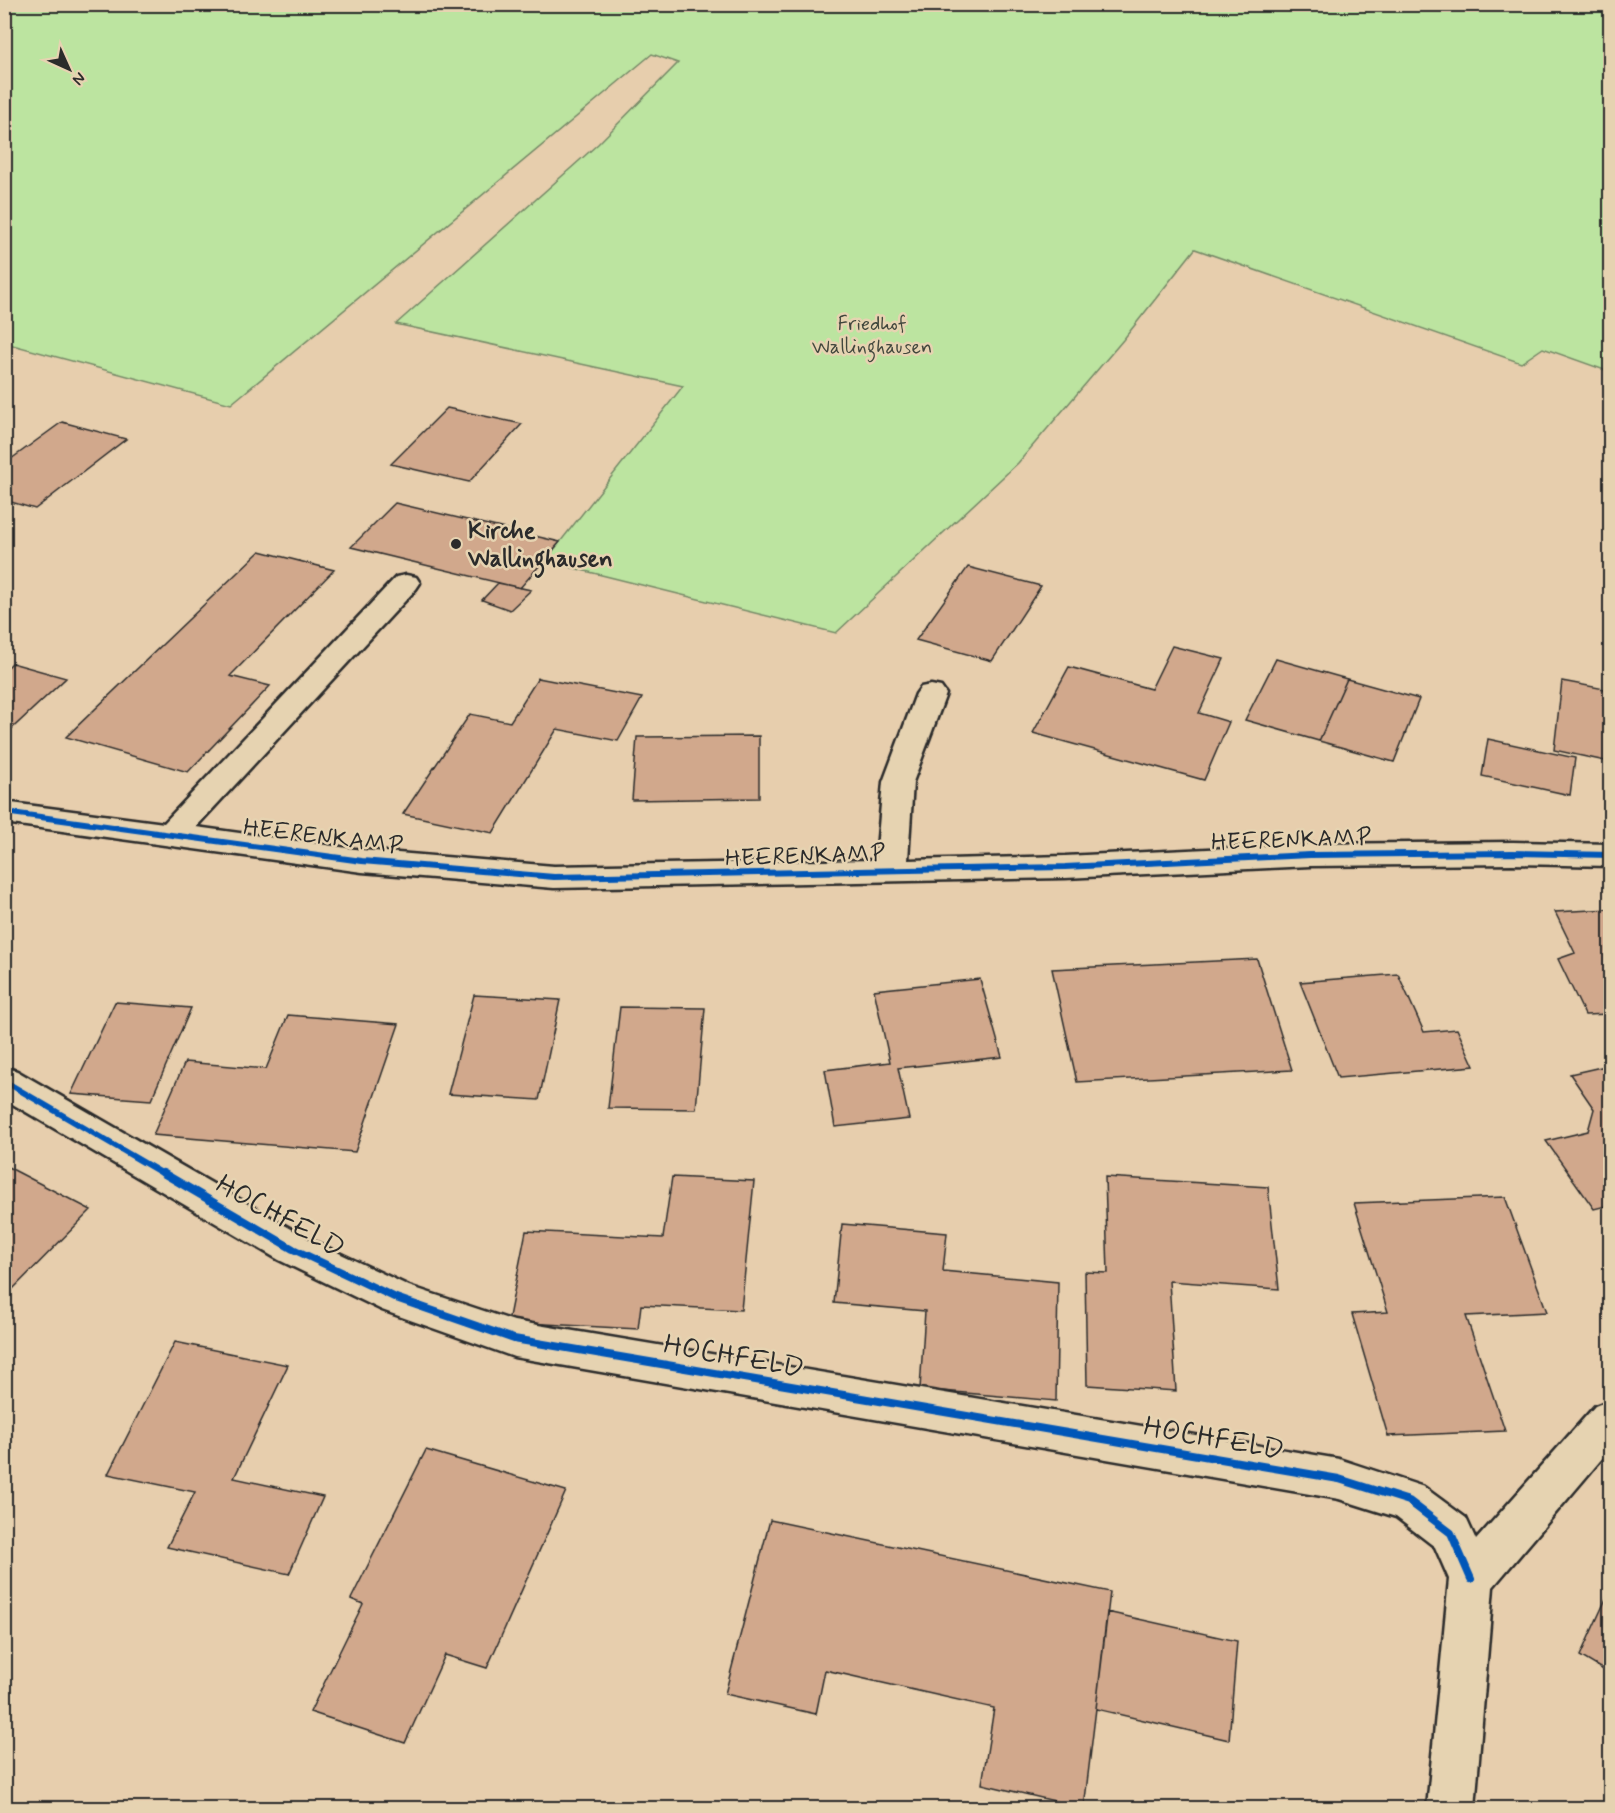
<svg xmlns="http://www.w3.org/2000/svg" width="1615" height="1813" viewBox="0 0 1615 1813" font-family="Mynerve,sans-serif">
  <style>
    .green { fill: #bce4a0; stroke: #748866; stroke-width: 1.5 }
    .building { fill: #d1a88c; stroke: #2b2b2b; stroke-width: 1.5 }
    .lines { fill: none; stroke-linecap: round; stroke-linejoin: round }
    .minor-casing { stroke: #2b2b2b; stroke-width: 5 }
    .minor { fill: #e6d3b1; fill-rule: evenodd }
    .cycleway-far1-casing { stroke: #e6d3b1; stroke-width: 10 }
    .cycleway-casing { stroke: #e6d3b1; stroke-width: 11 }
    .cycleway-far1 { stroke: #0057b8; stroke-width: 6 }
    .cycleway { stroke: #0057b8; stroke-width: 8 }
    .poi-dot { fill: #2b2b2b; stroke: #e6d3b1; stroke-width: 2 }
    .labels { text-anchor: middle; stroke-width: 5; stroke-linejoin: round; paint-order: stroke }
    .far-park-label { font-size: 20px; fill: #41473d; stroke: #e6d3b1 }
    .poi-label { font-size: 24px; font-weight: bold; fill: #2b2b2b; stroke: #e6d3b1; text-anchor: start }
    .street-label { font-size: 24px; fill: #2b2b2b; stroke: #e6d3b1 }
    .near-street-label { font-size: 28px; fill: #2b2b2b; stroke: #e6d3b1 }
  </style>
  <rect width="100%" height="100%" fill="#e7cead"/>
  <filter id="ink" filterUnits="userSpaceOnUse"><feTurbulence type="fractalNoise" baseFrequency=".0167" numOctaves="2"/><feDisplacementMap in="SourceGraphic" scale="12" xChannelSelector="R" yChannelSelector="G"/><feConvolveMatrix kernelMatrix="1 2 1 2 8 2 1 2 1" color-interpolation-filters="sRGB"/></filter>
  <g filter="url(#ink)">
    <path class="green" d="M4,5H1610V372L1543,348L1521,363L1195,249L1123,340L1018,463L836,633L545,561L683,386L396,324L598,144L678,63L652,54L231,404L5,343Z"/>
    <path class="building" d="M447,408L522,424L469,482L391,464Z
      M62,422L126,439L35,509L4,500V457L11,459Z
      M395,503L560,542L520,588L351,547Z
      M260,551L334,570L230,676L270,686L188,772L66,737Z
      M968,567L1041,586L992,661L916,640Z
      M498,583L531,590L510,610L482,600Z
      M1172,646L1224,659L1199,713L1229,722L1204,780L1033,733L1069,667L1151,689Z
      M1276,659L1347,679L1319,741L1245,720Z
      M12,663L66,678L4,736V671Z
      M538,678L642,698L618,741L557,729L493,833L403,814L470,714L510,722Z
      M1347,679L1419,699L1394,762L1319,741Z
      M1562,681L1610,690V762L1554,750Z
      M759,736V798L632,800L637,737Z
      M1488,739L1575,758L1570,795L1482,776Z
      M1610,909V1014L1585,1015L1558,959L1575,953L1555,912Z
      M1257,959L1292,1070L1077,1082L1052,969Z
      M1398,974L1424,1032L1457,1029L1474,1066L1338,1078L1300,982Z
      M980,979L1002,1057L898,1068L909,1119L835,1127L825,1070L890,1062L874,990Z
      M474,995L560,1000L539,1100L448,1094Z
      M115,1002L191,1008L151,1100L71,1094Z
      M620,1007L705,1008L696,1109L608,1108Z
      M288,1015L399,1024L355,1152L153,1135L185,1062L266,1069Z
      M1610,1065V1205L1594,1209L1546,1141L1588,1131L1594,1109L1570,1074Z
      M4,1165L91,1210L4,1298Z
      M672,1177L754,1181L741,1310L641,1305L638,1329L508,1322L526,1231L663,1238Z
      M1105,1177L1268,1187L1279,1289L1169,1281L1176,1391L1087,1385L1085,1272L1108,1273Z
      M1505,1197L1547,1312L1466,1316L1505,1431L1388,1436L1352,1314L1388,1312L1354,1203Z
      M842,1224L947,1233L943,1271L1058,1282L1056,1401L920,1389L925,1311L834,1303Z
      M175,1342L288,1365L234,1478L323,1497L289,1574L167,1547L195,1492L108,1474Z
      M426,1450L566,1491L487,1668L445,1655L405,1743L310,1712L363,1604L351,1599Z
      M770,1520L1110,1592L1084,1808L982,1784L994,1708L825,1670L816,1714L725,1694Z
      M1610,1590V1674L1580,1656Z
      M1107,1612L1237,1641L1229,1740L1096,1709Z"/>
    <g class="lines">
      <defs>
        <path id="minor" d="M406,575L416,577L420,583L416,589L196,827L362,850L554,866L876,860L883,782L916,694L921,687L931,685L941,687L946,694L913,782L908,860L1065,856L1310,844L1513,842L1610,844V866L1513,864L1310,866L1065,878L554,888L362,872L4,823V802L164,823L396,577Z
          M4,1067L17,1071L307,1238L409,1286L514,1321L1339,1459L1424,1487L1466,1518L1476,1540L1595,1406L1610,1400V1449L1493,1587L1475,1808H1427L1449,1579L1435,1547L1396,1517L1339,1499L514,1357L382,1310L279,1260L4,1099Z"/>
      </defs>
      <use href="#minor" class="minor-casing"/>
      <use href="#minor" class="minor"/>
      <defs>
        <path id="cycleway-far1" d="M4,812L362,861L554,877L1065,867L1310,855L1513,853L1610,855
          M4,1081L165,1175"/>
        <path id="cycleway" d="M163,1173L293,1249L396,1298L514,1339L1339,1479L1409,1501L1451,1533L1471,1579"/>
      </defs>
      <use href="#cycleway-far1" class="cycleway-far1-casing"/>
      <use href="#cycleway" class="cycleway-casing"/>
      <use href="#cycleway-far1" class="cycleway-far1"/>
      <use href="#cycleway" class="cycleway"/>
    </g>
  </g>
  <circle class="poi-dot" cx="456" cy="544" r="6"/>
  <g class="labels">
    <g class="far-park-label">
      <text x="872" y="330">Friedhof<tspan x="872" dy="23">Wallinghausen</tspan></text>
    </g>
    <g class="poi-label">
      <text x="468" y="538">Kirche<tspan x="468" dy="28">Wallinghausen</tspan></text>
    </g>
    <g class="street-label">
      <text transform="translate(323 836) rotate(7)" y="8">HEERENKAMP</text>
      <text transform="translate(1291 839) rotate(-2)" y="8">HEERENKAMP</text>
      <text transform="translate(805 855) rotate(-2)" y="8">HEERENKAMP</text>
    </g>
    <g class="near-street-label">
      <text transform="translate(281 1215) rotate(29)" y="10">HOCHFELD</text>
      <text transform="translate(734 1355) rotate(10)" y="10">HOCHFELD</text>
      <text transform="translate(1214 1437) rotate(10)" y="10">HOCHFELD</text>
    </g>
  </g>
  <rect width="1615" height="1813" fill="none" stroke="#e6d3b1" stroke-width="24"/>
  <rect x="12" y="12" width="1591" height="1789" fill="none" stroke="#2b2b2b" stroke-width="2" filter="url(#ink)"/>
  <g transform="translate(69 69) rotate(135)" stroke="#e6d3b1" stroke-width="4.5" paint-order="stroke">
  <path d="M0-4.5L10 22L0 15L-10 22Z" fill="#2b2b2b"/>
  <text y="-9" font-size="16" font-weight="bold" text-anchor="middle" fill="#2b2b2b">N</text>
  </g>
</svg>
